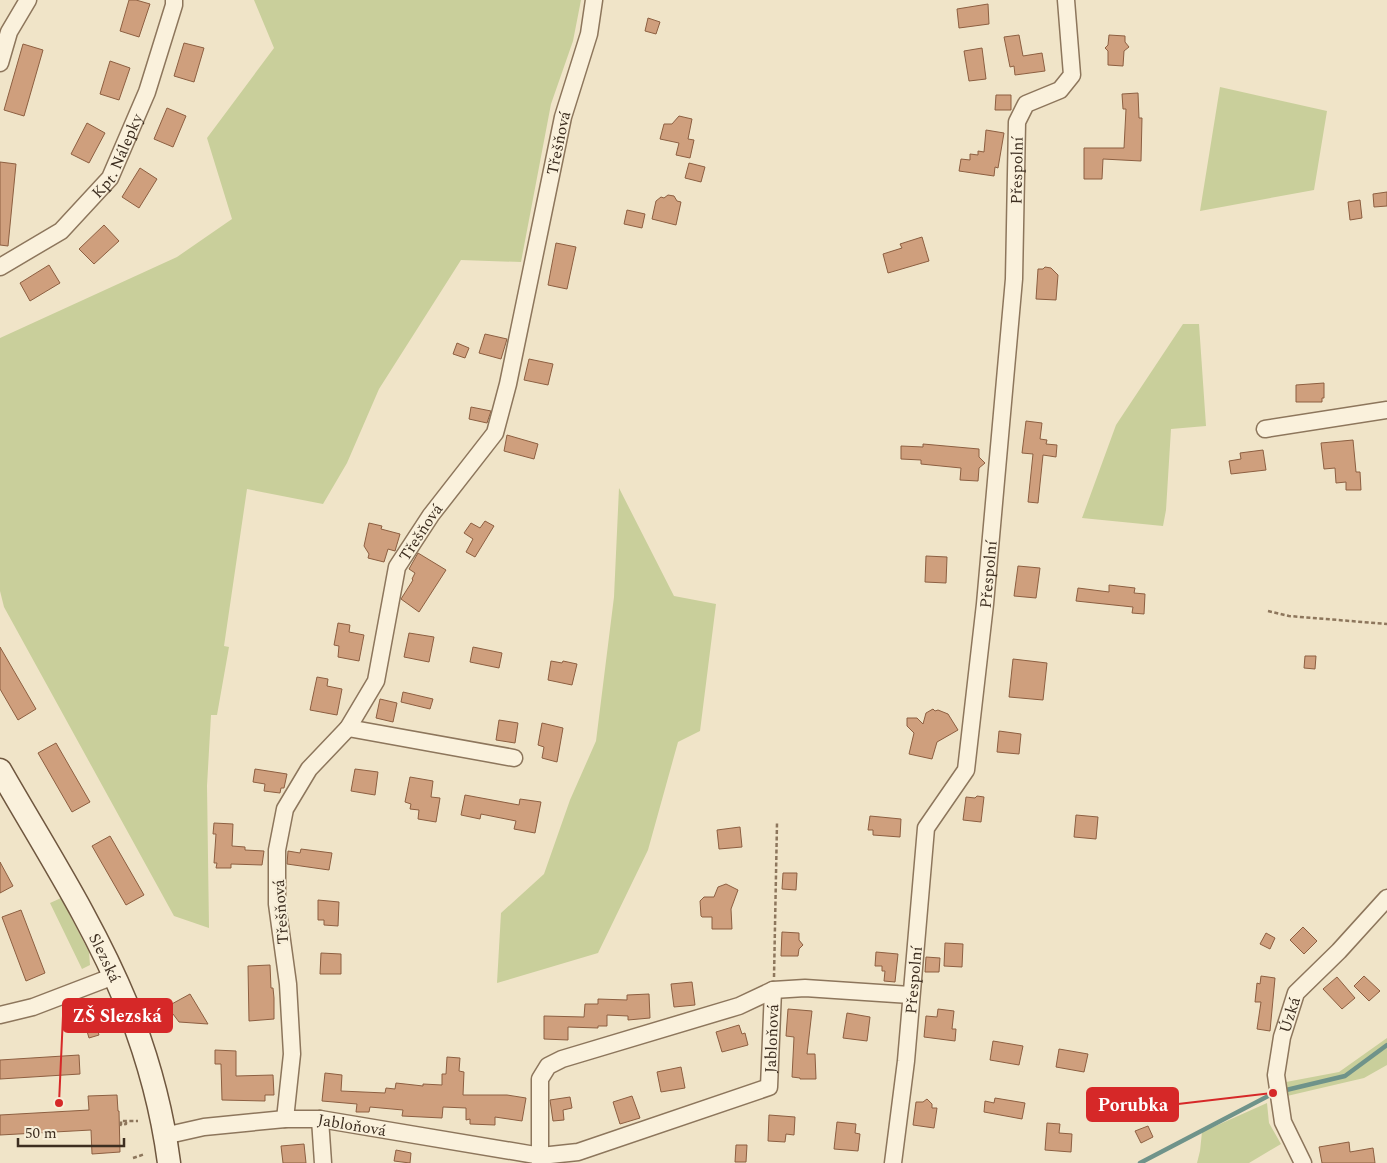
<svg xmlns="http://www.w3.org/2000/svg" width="1387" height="1163" viewBox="0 0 1387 1163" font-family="Spectral,serif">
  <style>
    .green { fill: #c9cf9b }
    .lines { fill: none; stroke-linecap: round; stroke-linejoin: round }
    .stream { stroke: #6f938a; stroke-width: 4.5 }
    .building { fill: #cf9f7d; stroke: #8d5f41 }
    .street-casing { stroke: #8d765c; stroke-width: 19 }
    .secondary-casing { stroke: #6f573f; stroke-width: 25 }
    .path { stroke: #8d765c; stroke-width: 2.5; stroke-dasharray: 4 2.5; stroke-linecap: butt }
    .street { stroke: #faf1dc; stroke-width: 16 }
    .secondary { stroke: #faf1dc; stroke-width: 22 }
    .labels { text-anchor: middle; stroke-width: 4; stroke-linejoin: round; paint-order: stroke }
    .street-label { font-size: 16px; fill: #3d2e20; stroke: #f7eed8 }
    .leader { fill: none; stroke: #d62828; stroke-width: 2 }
    .callout-dot { fill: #d62828; stroke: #f7eed8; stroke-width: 2 }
    .callout { fill: #d62828; stroke: #d62828; stroke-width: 2 }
    .callout-label { font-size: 18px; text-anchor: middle; font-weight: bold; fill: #fff }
  </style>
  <rect width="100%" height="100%" fill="#f0e4c8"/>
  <path class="green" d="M254,0H581L573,41L551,104L521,262L461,260L379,389L347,463L323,504L247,489L224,646L229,647L217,715H211L207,786L209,928L174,916L4,607L0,591V338L177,257L232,219L207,138L274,48Z
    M1220,87L1327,111L1314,190L1200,211Z
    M1183,324H1199L1206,426L1171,429L1166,510L1163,526L1082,518L1116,425Z
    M619,488L674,596L716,604L700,731L678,742L648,850L598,953L497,983L501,913L544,874L570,800L596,741L614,597Z
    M61,898L89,952L90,965L82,969L50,903Z
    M1387,1038V1065L1364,1078L1287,1096L1286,1082L1339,1072Z
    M1267,1103L1269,1123L1281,1144L1249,1163H1197L1200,1151L1202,1132Z"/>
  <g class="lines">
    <path class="stream" d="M1282,1091L1345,1076L1387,1045
      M1140,1163L1274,1093"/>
  </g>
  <path class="building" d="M129,0H136L150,4L139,37L120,31Z
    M988,4L989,24L959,28L957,9Z
    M648,18L660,22L656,34L645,31Z
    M1019,35L1023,56L1042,53L1045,71L1015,75L1014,66L1010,67L1004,37Z
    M1109,35L1125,36V42L1129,47L1124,51L1123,66L1108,65V51L1105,48L1108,45Z
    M184,43L204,48L194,82L174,76Z
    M23,44L43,50L24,116L4,110Z
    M982,48L986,79L969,81L964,51Z
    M110,61L130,68L119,100L100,94Z
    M1138,93L1139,118H1142L1141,161L1103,159L1102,179H1084V148H1124L1126,109H1123L1122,94Z
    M996,95H1011V110H995Z
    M167,108L186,116L173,147L154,139Z
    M679,116L692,119L688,139L694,140L690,158L676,155L679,143L660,139L664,124H672Z
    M87,123L105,133L89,163L71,154Z
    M986,130L1004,133L998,168L995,167L994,176L959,171L961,159L970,160V154L978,155V151L984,152Z
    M0,162L16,164L8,246L0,245Z
    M689,163L705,167L701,182L685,178Z
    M140,168L157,179L139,208L122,197Z
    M1387,192V206L1374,207L1373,194Z
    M668,195L674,196L677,201L681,202L676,225L652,219L656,201L661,197L664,198Z
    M1360,200L1362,218L1350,220L1348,202Z
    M627,210L645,214L642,228L624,224Z
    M104,225L119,241L94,264L79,249Z
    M922,237L929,261L888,273L883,254L902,248L900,244Z
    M556,243L576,247L567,289L548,285Z
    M49,265L60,283L30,301L20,283Z
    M1045,267L1051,268L1058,275L1056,300L1036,299L1038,269H1043Z
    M485,334L507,339L501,359L479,353Z
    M457,343L469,348L465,358L453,354Z
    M529,359L553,364L548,385L524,380Z
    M1324,383V398H1322V402H1296V385Z
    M471,407L491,411L487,423L469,419Z
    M1026,421L1042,423L1040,439L1047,440L1046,444L1057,445L1056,457L1043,455L1038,503L1028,502L1033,454L1022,453Z
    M507,435L538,444L534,459L504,451Z
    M1353,440L1356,472H1360L1361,490H1346V482L1336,483L1335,468L1324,469L1321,443Z
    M923,444L979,449V457L985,463L979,468L978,481L960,480L961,468L921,464V460L901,459V446L923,447Z
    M1263,450L1266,470L1231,474L1229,461L1241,459L1240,453Z
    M485,521L494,526L475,557L466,552L473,539L464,533L471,523L480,528Z
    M369,523L382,526L381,529L400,534L395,551L388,549L384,562L368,558L369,554L364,546Z
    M418,553L446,570L419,612L401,599L413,580L412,579L415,573L409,569Z
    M926,556L947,557L946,583L925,582Z
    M1018,566L1040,568L1036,598L1014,596Z
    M1109,585L1135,588L1134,593L1145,594L1144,614L1132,613L1133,607L1076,601L1078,588L1109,592Z
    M338,623L350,625L349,632L364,635L359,661L338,657L339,646L334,645Z
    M409,633L434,637L429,662L404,657Z
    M0,647L36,709L18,720L0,689Z
    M473,647L502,653L499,668L470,662Z
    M1305,656H1316L1315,669L1304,668Z
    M1013,659L1047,663L1043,700L1009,697Z
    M551,661L562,663L563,661L577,664L572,685L548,680Z
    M317,677L328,679L327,686L342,689L337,715L310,710Z
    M403,692L433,699L430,709L401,702Z
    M380,699L397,703L393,722L376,718Z
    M933,709L935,711L938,710L948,714L958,730L937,742L932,759L909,754L914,733L907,726V718H917L923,724L926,713Z
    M499,720L518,723L515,743L496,740Z
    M542,723L563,728L557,762L542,758L544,747L538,745Z
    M999,731L1021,734L1019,754L997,752Z
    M56,743L90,802L72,812L38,753Z
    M255,769L287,774L284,788H281L280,793L264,791L265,784L253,782Z
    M355,769L378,772L375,795L351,791Z
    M410,777L433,781L431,797L440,798L436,822L418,819L419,810L410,809L411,804L405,802Z
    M465,795L519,805L520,799L541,802L535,833L514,829L516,821L481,814L480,819L461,815Z
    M977,796L984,797L981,822L963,820L966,797L975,798Z
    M1076,815L1098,817L1096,839L1074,837Z
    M870,816L901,819L900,837L873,835V830H868Z
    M214,823L233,824L232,846L245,847V850L264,851L262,865L231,864V868H216L217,863H214L216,834H213Z
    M740,827L742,847L719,849L717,830Z
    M110,836L144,895L126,905L92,846Z
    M301,849L332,853L329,870L287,864L288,851L300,853Z
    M0,862L13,886L0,893Z
    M783,873H797L796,890L782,889Z
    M726,884L738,890L731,909L732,929H712V917H702L701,916L700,901L704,897H714L718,887Z
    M318,900L339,902L338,926L324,925V920H318Z
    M21,910L45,973L26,981L2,917Z
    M1303,927L1317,941L1304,954L1290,940Z
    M782,932L799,933V940L803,945L799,949L798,956H781Z
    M1266,933L1275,938L1270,949L1260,944Z
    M945,943L963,944L962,967L944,966Z
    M876,952L898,954L895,982L884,981L885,971H882V966H875Z
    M321,953L341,954V974H320Z
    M926,957L940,958L939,972H925Z
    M270,965L271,988H273L274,998V1019L249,1021L248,966Z
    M1261,976L1275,978L1270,1031L1257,1029L1261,1002H1255L1257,983L1260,984Z
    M1364,976L1380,991L1369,1001L1354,986Z
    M1337,977L1355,998L1342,1009L1323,989Z
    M692,982L695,1005L674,1007L671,984Z
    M190,994L208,1024L179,1022L173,1014L159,1011Z
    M649,994L650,1018L628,1020V1016L607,1015V1026H598V1028L568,1027V1040L544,1039V1016L584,1017L585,1004H598V999L627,1000V995Z
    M89,1001L99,1035L89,1038L84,1021L74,1024L69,1007Z
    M788,1009L812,1011L807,1054H815L816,1079H800V1078L792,1077L794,1037L786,1036Z
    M938,1009L954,1011L952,1029H956L955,1041L924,1037L926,1016L937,1017Z
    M847,1013L870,1017L867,1041L843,1038Z
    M739,1025L742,1034L745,1033L748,1045L722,1052L716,1032Z
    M993,1041L1023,1046L1019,1065L990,1060Z
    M1059,1049L1088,1054L1084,1072L1056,1067Z
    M215,1050L236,1051V1076L273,1075L274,1095H265V1101L222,1100L221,1064H215Z
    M79,1055L80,1074L0,1079V1060Z
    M447,1057L460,1058L459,1071L464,1072L463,1095H507L526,1098L522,1121L495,1117V1125L470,1124V1119L466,1120V1108L443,1107L442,1118L402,1116L403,1110L370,1107L369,1112H356L357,1104L322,1101L325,1073L342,1075L341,1091L385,1093L386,1088L395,1089L396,1083L423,1086V1084L442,1085V1074H446Z
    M681,1067L685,1088L661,1092L657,1072Z
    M117,1095L118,1111H119L120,1152L92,1154L91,1130L0,1135V1115L89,1110L88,1096Z
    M632,1096L640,1118L620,1124L613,1102Z
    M570,1097L572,1108L563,1110L564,1120L553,1121L550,1100Z
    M995,1098L1025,1103L1022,1119L984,1112L985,1101L994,1103Z
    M927,1099L932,1104V1108H937L934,1128L913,1125L916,1102H923Z
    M769,1115L795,1117L794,1135L786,1134L785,1142L768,1141Z
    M837,1122L856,1124L855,1133L860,1134L858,1151L834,1149Z
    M1047,1123L1060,1124L1059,1133L1072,1134L1071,1152L1045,1150Z
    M1148,1126L1153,1137L1141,1143L1135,1131Z
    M1349,1142L1350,1152L1373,1148L1375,1163H1322L1319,1147Z
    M304,1144L306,1163H283L281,1146Z
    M736,1145H747L746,1162H735Z
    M396,1150L411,1153L410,1163L394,1161Z"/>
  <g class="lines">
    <defs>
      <g id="street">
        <path d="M0,63L9,32L28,0"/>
        <path id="s1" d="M0,267L61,231L110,178L147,92L174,5V0"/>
        <path d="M1265,429L1387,410"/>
        <path d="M348,728L514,758"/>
        <path d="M0,1015L33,1007L114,976"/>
        <path id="s2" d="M285,1119L292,1054L288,984L277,904V850L285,809L309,769L348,728L376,681L397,567L431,515L495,433L508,384L563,117L589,34L594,0"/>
        <path d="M320,1119L323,1163"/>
        <path id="s3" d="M164,1136L204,1127L285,1119H320L541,1156L578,1152L769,1087L773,990"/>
        <path d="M540,1163V1079L548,1066L562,1059L739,1006L773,990L805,988L910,995"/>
        <path id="s4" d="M893,1163L906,1061L926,828L966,770L985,604L1014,279L1017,122L1026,104L1060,90L1072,75L1066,0"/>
        <path id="s5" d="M1303,1163L1283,1122L1276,1075L1282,1037L1296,993L1339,951L1387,898"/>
      </g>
      <g id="secondary">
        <path id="s6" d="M0,770C44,847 93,922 127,1005C147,1055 162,1109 169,1163"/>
      </g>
    </defs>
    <use href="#street" class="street-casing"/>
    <use href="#secondary" class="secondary-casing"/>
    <path class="path" d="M1268,611L1289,616L1387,624
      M774,977L777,823
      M126,1122V1124L121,1125V1121H138
      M133,1158L145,1154"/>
    <use href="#street" class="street"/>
    <use href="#secondary" class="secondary"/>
  </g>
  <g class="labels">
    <g class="street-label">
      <text dy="6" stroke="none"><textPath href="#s2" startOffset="1049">Třešňová</textPath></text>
      <text dy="6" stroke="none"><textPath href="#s1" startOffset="166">Kpt. Nálepky</textPath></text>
      <text dy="6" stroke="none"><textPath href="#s4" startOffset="1009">Přespolní</textPath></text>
      <text dy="6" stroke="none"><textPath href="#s2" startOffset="628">Třešňová</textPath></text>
      <text dy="6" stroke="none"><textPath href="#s4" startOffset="604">Přespolní</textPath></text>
      <text transform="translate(280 912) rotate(-94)" y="6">Třešňová</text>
      <text dy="6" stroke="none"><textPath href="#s6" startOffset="215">Slezská</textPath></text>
      <text dy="6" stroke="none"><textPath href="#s4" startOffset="184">Přespolní</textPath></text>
      <text dy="6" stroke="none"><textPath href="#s5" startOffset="155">Úzká</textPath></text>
      <text dy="6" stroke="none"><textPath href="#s3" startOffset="669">Jabloňová</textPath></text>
      <text dy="6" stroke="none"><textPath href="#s3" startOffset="190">Jabloňová</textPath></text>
    </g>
  </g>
  <path class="leader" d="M59 1103L63 1016M1273 1093L1178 1104"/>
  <g class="callout-dot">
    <circle cx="59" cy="1103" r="5"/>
    <circle cx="1273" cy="1093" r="5"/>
  </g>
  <g class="callout">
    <rect x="63" y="999" width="109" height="33" rx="5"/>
    <rect x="1087" y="1088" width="91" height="33" rx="5"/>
  </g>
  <g class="callout-label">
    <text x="117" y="1022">ZŠ Slezská</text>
    <text x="1133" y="1111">Porubka</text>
  </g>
  <path d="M18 1138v8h106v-8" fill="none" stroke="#3d2e20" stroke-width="2.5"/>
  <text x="25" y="1138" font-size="15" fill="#3d2e20" stroke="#f7eed8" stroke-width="4" paint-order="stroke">50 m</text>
</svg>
